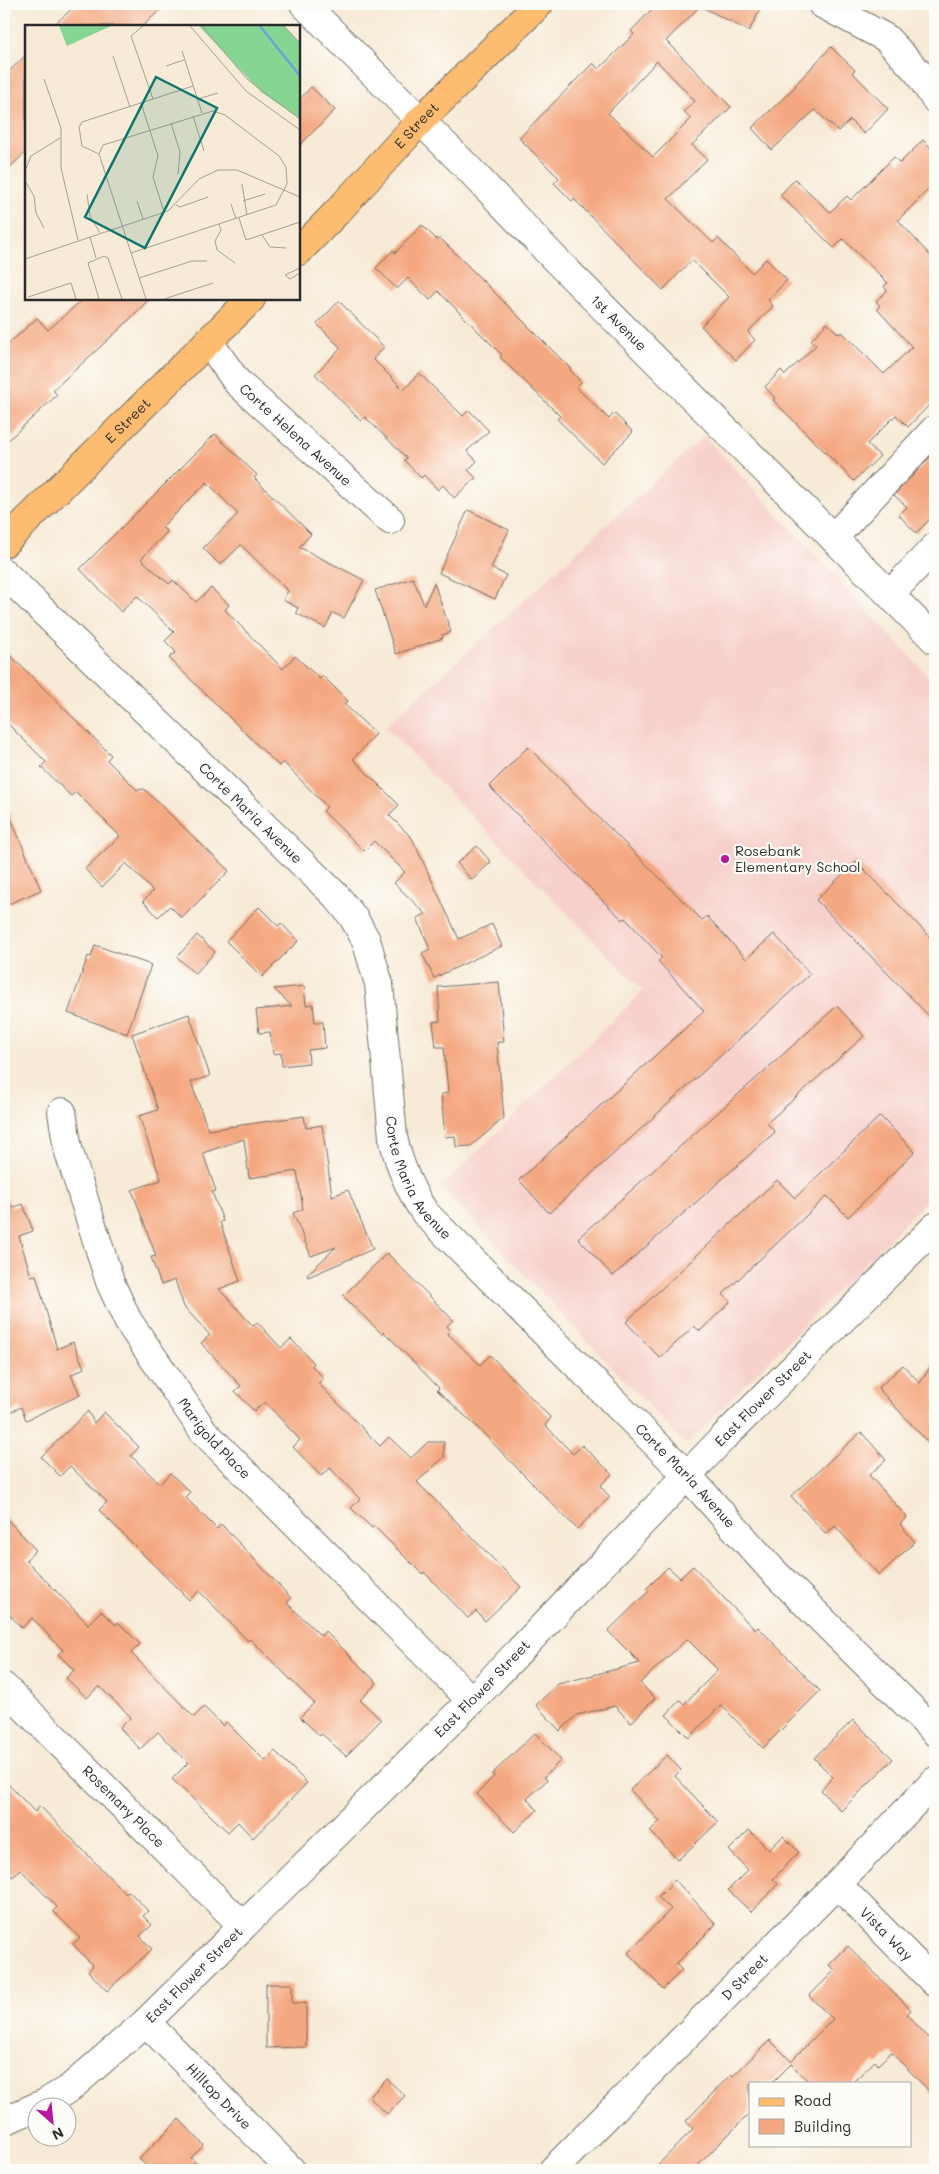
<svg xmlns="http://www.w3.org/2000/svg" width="939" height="2174" viewBox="0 0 939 2174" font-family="Mali,sans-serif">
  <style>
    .built { fill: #f7d0cb }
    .building { fill: #f4a881; fill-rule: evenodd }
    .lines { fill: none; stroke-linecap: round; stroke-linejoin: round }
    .minor-casing { stroke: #726e67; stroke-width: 30 }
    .major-casing { stroke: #726e67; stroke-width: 30 }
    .minor { stroke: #fff; stroke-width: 28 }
    .major { stroke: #fdbc6f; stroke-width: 28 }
    .poi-dot { fill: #b5179e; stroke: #fdfcf7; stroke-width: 2 }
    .labels { text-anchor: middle; stroke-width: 4.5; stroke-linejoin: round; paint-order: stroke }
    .street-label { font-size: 14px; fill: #2b2b2b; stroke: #fdfcf7 }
    .poi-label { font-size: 14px; fill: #2b2b2b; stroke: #fdfcf7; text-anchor: start }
    .inset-river { fill: none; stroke: #67a5d9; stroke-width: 2.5 }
    .inset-road { fill: none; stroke: #a59e92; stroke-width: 1 }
    .view { fill: #0f766e; fill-opacity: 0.15; stroke: #0f766e; stroke-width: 2.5 }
    .inset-edge { fill: none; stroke: #2b2b2b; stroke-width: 2.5 }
  </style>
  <rect width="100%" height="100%" fill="#fdfcf7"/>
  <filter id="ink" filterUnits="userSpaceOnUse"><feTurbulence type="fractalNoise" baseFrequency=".02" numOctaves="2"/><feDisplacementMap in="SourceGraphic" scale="10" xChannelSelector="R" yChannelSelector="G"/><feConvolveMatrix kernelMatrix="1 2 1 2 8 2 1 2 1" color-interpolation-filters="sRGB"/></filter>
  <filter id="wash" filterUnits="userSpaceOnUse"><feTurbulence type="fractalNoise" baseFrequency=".0096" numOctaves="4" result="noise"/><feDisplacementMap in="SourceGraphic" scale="20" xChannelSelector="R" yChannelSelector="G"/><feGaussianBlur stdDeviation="1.12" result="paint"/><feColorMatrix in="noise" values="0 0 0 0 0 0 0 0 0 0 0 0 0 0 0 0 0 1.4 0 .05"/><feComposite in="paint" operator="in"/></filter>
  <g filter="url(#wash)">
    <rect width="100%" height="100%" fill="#f7ead6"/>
    <path class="built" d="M704,436L935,683V1192L686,1445L441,1187L643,991L385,727Z"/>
    <g id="blocks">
      <path class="building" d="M77,4H166L143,26H53Z
        M657,4H763L749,31L700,6L666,41L731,107L692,145L707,159L668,199L713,243L718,238L752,273L766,259L787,280L768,300L773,306L748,332L755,340L736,360L701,326L729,297L692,260L663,290L574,199L572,201L554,183L559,178L519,138L593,63L599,69L634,34L631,31ZM657,61L695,101L684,111L691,119L653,157L608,113Z
        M831,47L855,70L852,72L888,109L864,134L850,120L838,131L815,110L772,150L752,128L796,86L795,85Z
        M26,55V152L4,173V76Z
        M311,87L335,110L299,146V100Z
        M923,140L935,152V183L898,220L935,261V399L908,427L896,415L867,444L880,456L854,481L773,400L775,398L765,387L781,370L785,375L816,345L811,340L827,323L839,334L842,332L884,374L912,347L877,309L880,306L876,301L887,291L884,286L888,283L843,239L834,248L780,195L795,179L830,212L847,196L851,200L894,157L900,163Z
        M422,225L437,240L440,238L571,369L570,370L581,382L576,387L609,419L614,413L633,432L602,463L557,419L560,416L500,357L502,355L438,291L430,300L408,278L397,289L376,268L393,250L395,253Z
        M83,299H149L124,325L53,390L57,395L4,444V348L37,318L48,330Z
        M339,301L384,347L373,359L404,390L419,373L463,416L469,410L489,431L467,451L477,461L468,470L476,478L454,498L443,485L438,490L424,475L421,478L404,460L407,458L365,417L361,421L315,374L341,348L317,324Z
        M215,434L257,475L254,478L311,534L299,547L364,580L344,618L333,613L325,628L296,613L298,608L283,600L288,591L241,545L220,565L203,548L238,514L207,482L162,527L167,532L141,559L169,584L173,580L196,602L211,588L229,605L225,610L283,669L295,656L320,679L323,676L348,701L344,704L376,734L353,759L399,805L389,815L412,838L459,939L492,924L502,946L434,978L422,953L430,949L417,918L426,914L394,883L405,872L374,841L364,851L323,811L327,807L283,762L279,766L169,658L176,652L165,641L174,632L137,596L121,612L80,569Z
        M935,452V514L916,533L899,515L907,507L894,495Z
        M468,510L509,530L491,568L506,575L495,599L439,573Z
        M413,578L424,605L434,583L451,632L442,635L443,638L396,654L375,590Z
        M4,649L111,755L107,760L137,790L144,789L229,871L182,918L170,906L158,917L143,901L153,891L126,863L102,887L85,869L120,836L76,792L71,796L41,767L46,762L4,720Z
        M528,747L702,920L707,916L746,959L774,934L810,974L549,1213L519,1180L704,1011L658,961L662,958L625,918L623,920L601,899L489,786Z
        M4,802L41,890L4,906Z
        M477,846L491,862L472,880L457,863Z
        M856,861L935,942V1022L816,900Z
        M259,907L278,926L281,923L298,941L262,977L226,941Z
        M197,935L215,952L195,974L177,957Z
        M95,945L151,965L127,1034L68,1013L88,956L91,957Z
        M499,982L504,1042H497L504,1118L471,1146L456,1147L455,1136L445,1137L441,1094L448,1093L444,1047H436L433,1022L440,1021L438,987Z
        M304,986L306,1005L313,1004L315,1022H323L325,1048L308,1050L309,1063L282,1066L281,1053L273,1054L270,1032L259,1033L256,1010L292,1006L274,989Z
        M837,1006L864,1036L767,1123L775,1132L613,1276L578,1238Z
        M189,1014L210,1076L191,1082L208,1130L304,1116L306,1128L322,1125L332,1196L348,1190L373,1249L308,1277L307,1275L336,1247L311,1256L293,1213L303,1209L297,1171L249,1178L244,1139L203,1153L216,1191L212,1192L223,1221L220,1222L240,1281L219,1289L253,1326L257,1322L281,1348L291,1339L314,1363L312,1366L324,1378L318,1383L380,1446L389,1437L411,1458L428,1442H444V1457L417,1482L521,1587L485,1621L476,1611L468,1618L424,1572L422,1574L374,1526L372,1528L351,1508L360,1499L330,1468L321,1476L293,1447L300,1440L265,1402L254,1411L235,1391L241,1386L201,1343L210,1335L184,1307L175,1280L161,1285L151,1257L156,1256L132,1190L161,1180L139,1116L158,1110L132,1034Z
        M880,1116L915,1152L848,1217L827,1196L723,1294L730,1302L700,1331L694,1326L660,1358L626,1322L777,1180L795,1198Z
        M9,1201L11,1208L23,1204L33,1231L19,1236L31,1276L36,1275L57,1349L73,1342L84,1368L71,1375L80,1395L26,1420L21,1407L4,1415V1202Z
        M387,1253L453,1320L447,1326L450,1330L447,1333L480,1365L490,1355L551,1418L545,1425L573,1454L582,1445L612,1474L600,1486L610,1497L577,1529L477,1427L437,1390L439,1388L384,1332L382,1334L343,1296Z
        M935,1360V1450L878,1388L903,1365L920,1383Z
        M88,1411L94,1423L104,1412L139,1447L131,1456L160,1484L170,1473L190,1492L185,1497L217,1529L221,1524L291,1598L287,1603L321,1636L325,1631L377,1683L360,1700L381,1720L346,1756L322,1734L320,1736L300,1717L314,1703L250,1639L248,1641L199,1591L189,1600L99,1510L107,1502L70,1466L60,1476L41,1457Z
        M861,1432L886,1460L869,1475L907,1517L900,1524L915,1542L879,1575L835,1526L826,1534L791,1496Z
        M4,1516L36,1550L26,1560L88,1624L101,1611L116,1625L118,1622L140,1644L131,1653L194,1717L204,1707L223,1726L226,1722L265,1761L275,1751L307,1783L253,1838L238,1822L228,1832L172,1779L188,1763L158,1732L140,1749L120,1728L131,1717L99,1686L87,1698L66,1678L74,1670L58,1654L63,1650L32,1618L22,1628L4,1609Z
        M693,1566L755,1630L758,1627L820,1691L763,1748L721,1705L689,1738L666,1715L680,1700L684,1704L718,1670L687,1639L640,1683L655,1698L631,1723L615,1706L577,1715L560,1731L536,1705L558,1684L640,1663L608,1631L649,1591L646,1589L668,1567L680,1578Z
        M853,1720L893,1759L841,1811L821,1790L833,1777L814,1758Z
        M535,1733L561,1760L544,1777L547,1780L527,1799L537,1810L514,1832L477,1794L494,1776L492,1774Z
        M667,1755L681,1770L675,1776L718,1822L678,1860L650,1831L660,1821L630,1790Z
        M4,1780L35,1812L40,1806L126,1894L129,1891L148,1911L143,1916L152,1925L140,1936L152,1949L107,1991L88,1971L93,1966L73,1944L80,1938L53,1911L57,1907L20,1869L13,1877L4,1867Z
        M749,1830L769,1850L783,1836L799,1852L773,1879L778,1884L751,1912L728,1890L748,1870L729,1850Z
        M675,1880L716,1924L676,1964L682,1970L663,1989L628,1953L671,1909L658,1897Z
        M848,1946L911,2010L906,2014L935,2044V2097L891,2052L878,2065L875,2061L852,2083H810L791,2064L772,2083H750V2113L693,2170H653L693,2129L686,2121L731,2074L733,2076L770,2040L791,2061L833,2019L809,1996L835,1970L829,1965Z
        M266,1984H292V2003H306V2047L266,2048Z
        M387,2079L405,2096L387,2114L369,2097Z
        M179,2119L204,2145L191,2158L203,2170H151L139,2159Z"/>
    </g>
  </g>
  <g filter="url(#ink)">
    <use href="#blocks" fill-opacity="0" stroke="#726e67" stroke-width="1"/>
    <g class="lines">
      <defs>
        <g id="minor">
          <path id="s1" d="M304,4L468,168L553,257L935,640"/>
          <path d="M822,4L886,38L918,72L935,99"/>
          <path id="s2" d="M208,341L237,382L390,520"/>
          <path d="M833,538L935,429"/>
          <path id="s3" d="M4,573L337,897L353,917L366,940L379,984L393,1137C399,1165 409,1189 425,1213L688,1476L773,1571L935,1732"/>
          <path d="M890,594L935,547"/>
          <path id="s4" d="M62,1112L68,1149L110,1282L128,1321L204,1432L471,1700"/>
          <path id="s5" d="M4,1687L243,1926"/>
          <path id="s6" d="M837,1884L935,1983"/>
          <path id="s7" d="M146,2022L291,2170"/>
          <path id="s8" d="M4,2121L45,2103L70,2088L146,2022L479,1693L723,1438L935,1227"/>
          <path id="s9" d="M553,2170L837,1884L935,1781"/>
        </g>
        <g id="major">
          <path id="s10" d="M299,251L339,210L421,120L539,4"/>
          <path id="s11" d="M4,543L251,299"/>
        </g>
      </defs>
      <use href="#minor" class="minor-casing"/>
      <use href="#major" class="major-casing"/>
      <use href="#minor" class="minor"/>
      <use href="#major" class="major"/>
    </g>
  </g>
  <circle class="poi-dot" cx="725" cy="859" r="5"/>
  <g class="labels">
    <g class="street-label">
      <text dy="5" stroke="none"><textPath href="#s10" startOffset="172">E Street</textPath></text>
      <text dy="5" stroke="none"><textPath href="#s1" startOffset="448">1st Avenue</textPath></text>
      <text dy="5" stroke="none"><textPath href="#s11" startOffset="174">E Street</textPath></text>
      <text dy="5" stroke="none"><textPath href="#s2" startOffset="129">Corte Helena Avenue</textPath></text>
      <text dy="5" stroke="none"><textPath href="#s3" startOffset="344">Corte Maria Avenue</textPath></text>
      <text dy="5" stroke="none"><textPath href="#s3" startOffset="764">Corte Maria Avenue</textPath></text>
      <text dy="5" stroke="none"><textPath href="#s8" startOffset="1052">East Flower Street</textPath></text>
      <text dy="5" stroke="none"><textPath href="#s4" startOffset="366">Marigold Place</textPath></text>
      <text dy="5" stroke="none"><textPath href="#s3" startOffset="1169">Corte Maria Avenue</textPath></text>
      <text dy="5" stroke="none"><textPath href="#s8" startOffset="648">East Flower Street</textPath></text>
      <text dy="5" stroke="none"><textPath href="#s5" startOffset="169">Rosemary Place</textPath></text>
      <text dy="5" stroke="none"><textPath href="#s6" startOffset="70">Vista Way</textPath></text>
      <text dy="5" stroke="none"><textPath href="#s8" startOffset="242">East Flower Street</textPath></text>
      <text dy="5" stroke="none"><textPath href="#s9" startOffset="272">D Street</textPath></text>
      <text dy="5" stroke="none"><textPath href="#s7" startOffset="104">Hilltop Drive</textPath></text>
    </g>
    <g class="poi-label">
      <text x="735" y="856">Rosebank<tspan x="735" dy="16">Elementary School</tspan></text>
    </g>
  </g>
  <g transform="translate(25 25)">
    <rect width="275" height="275" fill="#f7ead6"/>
    <path d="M34,1H86L42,21ZM174,1H259L275,18V94L236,67Z" fill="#87d593"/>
    <path class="inset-river" d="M235,1L275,51"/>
    <path class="inset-road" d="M118,1L106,11L128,74M165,1L221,66L275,105M177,1L222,54L275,94M259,1L275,18M157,26L177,88M88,31L105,82M141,41L159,35M19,54L36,103V143L53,215M173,74L193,68M116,78L133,131L128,152L139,187M168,91L179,126M146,98L155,127L153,149M74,129L78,120L188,86L200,90L254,131L261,142L262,159L251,180L106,228M0,146L6,131L35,113M0,156L9,171L11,188L19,203M217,159L222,190M62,169L65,191L75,208M112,176L118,194M218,176L240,169M206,179L211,194M151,180L155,182L183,172M214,193L221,215L275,197M194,199L196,205L190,216L192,225L210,238M237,210L245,222L261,223M65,212L71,233M0,234L143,186L174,154L193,145H212L275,172M275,243L260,250L265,254L275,248M114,253L167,236H182M3,272L46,258L51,274M74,274L63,238L79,231L83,233L97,274M121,274L74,129L57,121L54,102L57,97L168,61M139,274L188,258"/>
    <path class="view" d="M131,52L192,83L120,223L60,192Z"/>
    <rect width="275" height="275" class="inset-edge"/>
  </g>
  <rect width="939" height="2174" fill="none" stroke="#fdfcf7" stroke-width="20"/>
  <rect x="749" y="2082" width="162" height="65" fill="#fdfcf7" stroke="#a9a8a5"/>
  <rect x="759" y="2098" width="25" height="8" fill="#fdbc6f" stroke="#a9a8a5"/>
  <text x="794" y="2106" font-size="15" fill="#2b2b2b">Road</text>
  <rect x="759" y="2119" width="25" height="15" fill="#f4a881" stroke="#a9a8a5"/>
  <text x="794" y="2132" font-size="15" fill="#2b2b2b">Building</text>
  <g transform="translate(52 2122) rotate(153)"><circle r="24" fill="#fdfcf7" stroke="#a9a8a5"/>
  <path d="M0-4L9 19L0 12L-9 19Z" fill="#b5179e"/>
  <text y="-8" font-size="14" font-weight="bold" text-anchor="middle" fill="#2b2b2b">N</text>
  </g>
</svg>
